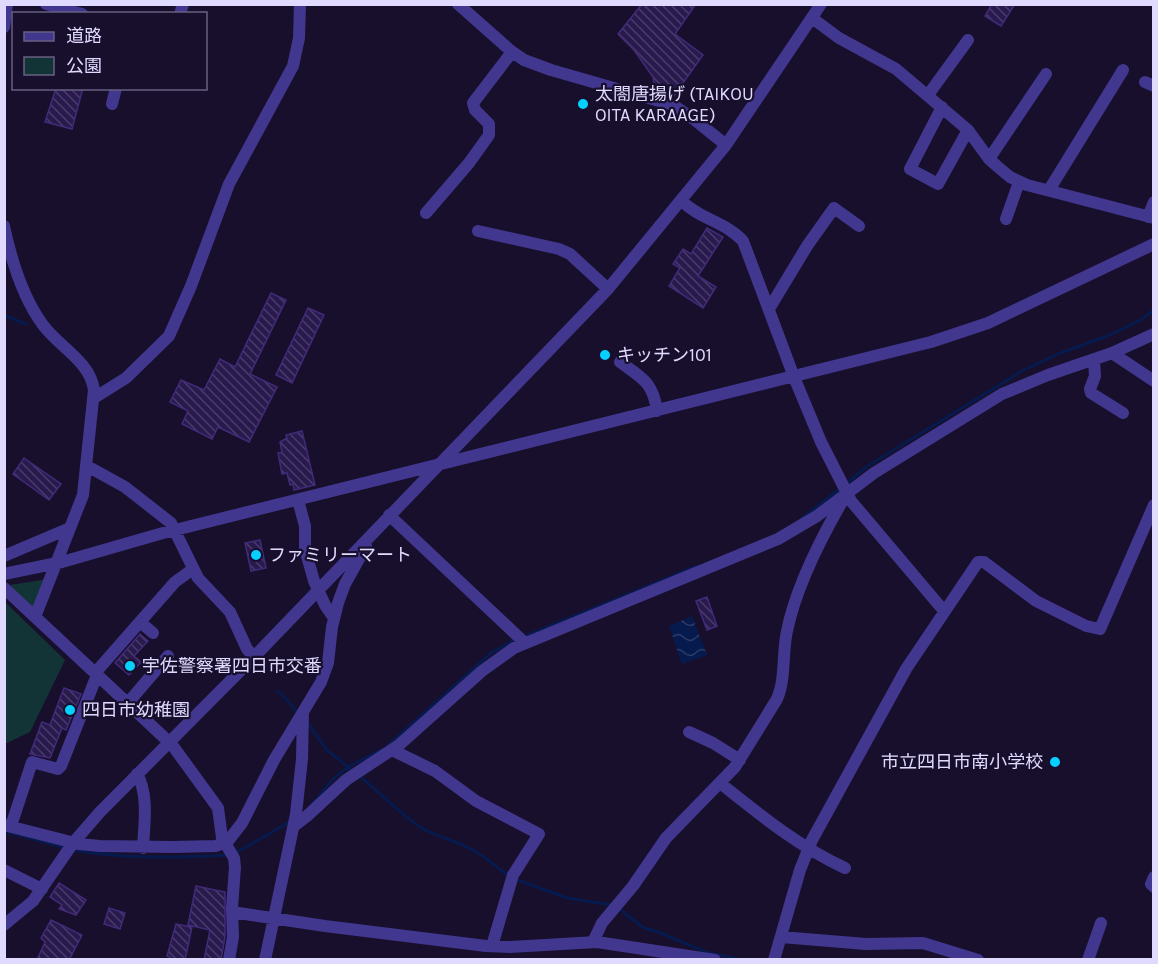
<svg xmlns="http://www.w3.org/2000/svg" width="1158" height="964" viewBox="0 0 1158 964" font-family="Karla,'Noto Sans JP',sans-serif">
  <style>
    .green { fill: #123436 }
    .water { fill: url(#water-waves) }
    .lines { fill: none; stroke-linecap: round; stroke-linejoin: round }
    .stream { stroke: #071a4d; stroke-width: 3 }
    .building { fill: url(#building-back-hatch); stroke: #422a7b; stroke-width: 1.5 }
    .minor { stroke: #42378e; stroke-width: 12 }
    .poi-dot { fill: #06d0ff; stroke: #170f2c; stroke-width: 2 }
    .labels { text-anchor: middle; stroke-width: 4.5; stroke-linejoin: round; paint-order: stroke }
    .poi-label { font-size: 18px; fill: #e1daff; stroke: #170f2c; text-anchor: start }
  </style>
  <defs>
    <pattern id="water-waves" width="16" height="10" patternUnits="userSpaceOnUse" patternTransform="scale(1.5)"><rect width="16" height="10" fill="#071a4d"/><path d="M0 5q4-4 8 0t8 0" fill="none" stroke="#2b3b68"/></pattern>
    <pattern id="building-back-hatch" width="6" height="6" patternUnits="userSpaceOnUse" patternTransform="scale(1.5)"><rect width="6" height="6" fill="#291a4e"/><path d="M-1 5l2 2M0 0l6 6M5-1l2 2" fill="none" stroke="#483b69"/></pattern>
  </defs>
  <rect width="100%" height="100%" fill="#170f2c"/>
  <path class="green" d="M48,579L35,612L10,585Z
    M4,601L65,660L30,732L7,743H4Z"/>
  <path class="water" d="M692,616L707,655L682,664L669,626Z"/>
  <g class="lines">
    <path class="stream" d="M4,315L26,324
      M846,484L866,467L1022,371L1058,354L1110,335L1139,321L1154,310
      M801,519L841,488
      M523,637L697,566
      M277,691C286,697 290,705 298,712
      M308,724L327,750L348,767L383,749
      M388,745L491,653L516,639
      M359,776C380,792 398,812 420,827C436,837 455,840 471,849C485,856 496,867 509,876
      M312,804L334,778L348,767L354,772
      M4,831L66,848
      M73,850C123,859 176,858 228,855
      M234,854L291,821
      M515,879L567,898L612,905
      M618,908L644,928L658,932L706,952L742,960"/>
  </g>
  <path class="building" d="M642,4H696L675,34L703,55L673,97L655,91L653,77L634,50L618,34Z
    M992,4H1015L1001,26L985,16Z
    M56,88H83L72,129L45,122Z
    M707,228L723,237L698,276L716,287L703,308L669,286L680,268L673,264L683,249L691,254Z
    M271,293L286,300L250,374L277,387L249,442L218,427L212,439L182,424L188,411L170,402L181,380L204,390L220,359L235,367Z
    M308,308L324,315L292,383L276,375Z
    M302,431L315,485L294,490L293,484L290,485L287,473L282,474L278,453L282,452L280,442L287,438L286,435Z
    M24,458L61,484L49,500L13,474Z
    M260,540L266,568L251,571L245,543Z
    M707,597L717,626L707,630L696,601Z
    M140,634L148,641L134,656L141,662L129,675L115,663Z
    M64,688L81,694L66,730L62,728L50,758L30,754L42,722L50,725Z
    M59,883L86,900L76,915L59,909L62,905L50,897Z
    M196,886L225,892V936L221,960H204L210,930L188,925Z
    M109,908L125,913L120,929L104,924Z
    M51,920L82,935L69,960H37L45,942L41,938Z
    M176,924L192,927L185,960H169L170,957L167,956Z"/>
  <g class="lines">
    <path class="minor" d="M46,4L82,14
      M458,4L511,51L524,60L551,70L673,105L695,120L726,145
      M180,14L183,4
      M812,18L839,38L896,69L968,130L989,159L998,167L1010,177L1027,185L1154,218
      M4,27L7,4
      M1145,82L1154,86
      M928,95L968,40
      M112,104L116,88
      M942,107L910,169L938,184L968,130
      M989,159L1046,74
      M1049,190L1123,70
      M682,201C699,219 726,222 743,241L794,377L821,442L851,501L944,611
      M426,213L469,163L489,135V124L475,110L473,103L512,52
      M1148,217L1154,202
      M1006,219L1019,182
      M4,226C11,259 23,298 43,325C59,347 90,361 94,390L83,495L35,617
      M478,231L559,249L570,254L608,289
      M769,309L807,246L834,208L859,226
      M1112,353L1154,381
      M1094,360L1095,376L1090,389L1091,393L1123,413
      M620,362C642,378 653,382 657,411
      M94,398L126,378L169,336L191,286L229,184L293,66L299,38L300,4
      M87,466L125,487L171,523L198,578L230,612L247,649L254,657
      M298,500L305,526V549L314,581L325,605L334,618
      M389,515L525,643
      M4,556L70,528
      M4,574L62,562L163,533L931,342L988,323L1154,244
      M4,588L169,742
      M140,622L153,633
      M95,673L175,582L193,569
      M127,704L168,656
      M689,732L713,743L740,760
      M170,742L218,808L222,838L234,858L235,867L232,908L233,937L229,960
      M392,750L435,771L476,801L539,834L513,875L492,946
      M137,774C149,794 144,826 143,848
      M720,783C760,815 798,846 845,868
      M4,825L79,844L100,846L173,847L216,846L228,841L242,823L274,760L321,682L328,663L332,627L338,603L345,584L366,546
      M11,826L32,762L58,769L61,766L97,675
      M294,826L307,816L346,780L399,745L482,671L514,648L778,539L817,516L874,473L1002,394L1048,375L1112,353L1154,334
      M4,870L42,889
      M1154,877L1151,884L1154,887
      M232,912L325,926L486,946L510,947L597,942L715,960
      M4,925L33,901L73,843L100,812L254,657L608,289L726,145L821,4
      M781,937L866,944L923,943L978,960
      M593,942L602,923L633,886L666,838L735,767L777,699C786,678 782,653 787,631C796,587 821,538 843,500
      M265,960L296,814L302,759L303,712
      M774,960L800,870L812,840L906,669L978,562H984L1036,601L1086,626L1100,629L1154,505
      M1088,960L1101,923"/>
  </g>
  <g class="poi-dot">
    <circle cx="583" cy="104" r="6"/>
    <circle cx="605" cy="355" r="6"/>
    <circle cx="256" cy="555" r="6"/>
    <circle cx="130" cy="666" r="6"/>
    <circle cx="70" cy="710" r="6"/>
    <circle cx="1055" cy="762" r="6"/>
  </g>
  <g class="labels">
    <g class="poi-label">
      <text x="595" y="100">太閤唐揚げ (TAIKOU<tspan x="595" dy="21">OITA KARAAGE)</tspan></text>
      <text x="617" y="361">キッチン101</text>
      <text x="268" y="561">ファミリーマート</text>
      <text x="142" y="672">宇佐警察署四日市交番</text>
      <text x="82" y="716">四日市幼稚園</text>
      <text x="1043" y="768" text-anchor="end">市立四日市南小学校</text>
    </g>
  </g>
  <rect width="1158" height="964" fill="none" stroke="#e1daff" stroke-width="12"/>
  <rect x="12" y="12" width="195" height="78" fill="#170f2c" stroke="#686080" stroke-width="1.5"/>
  <rect x="24" y="32" width="30" height="9" fill="#42378e" stroke="#686080" stroke-width="1.5"/>
  <text x="66" y="42" font-size="18" fill="#e1daff">道路</text>
  <rect x="24" y="57" width="30" height="18" fill="#123436" stroke="#686080" stroke-width="1.5"/>
  <text x="66" y="72" font-size="18" fill="#e1daff">公園</text>
</svg>
